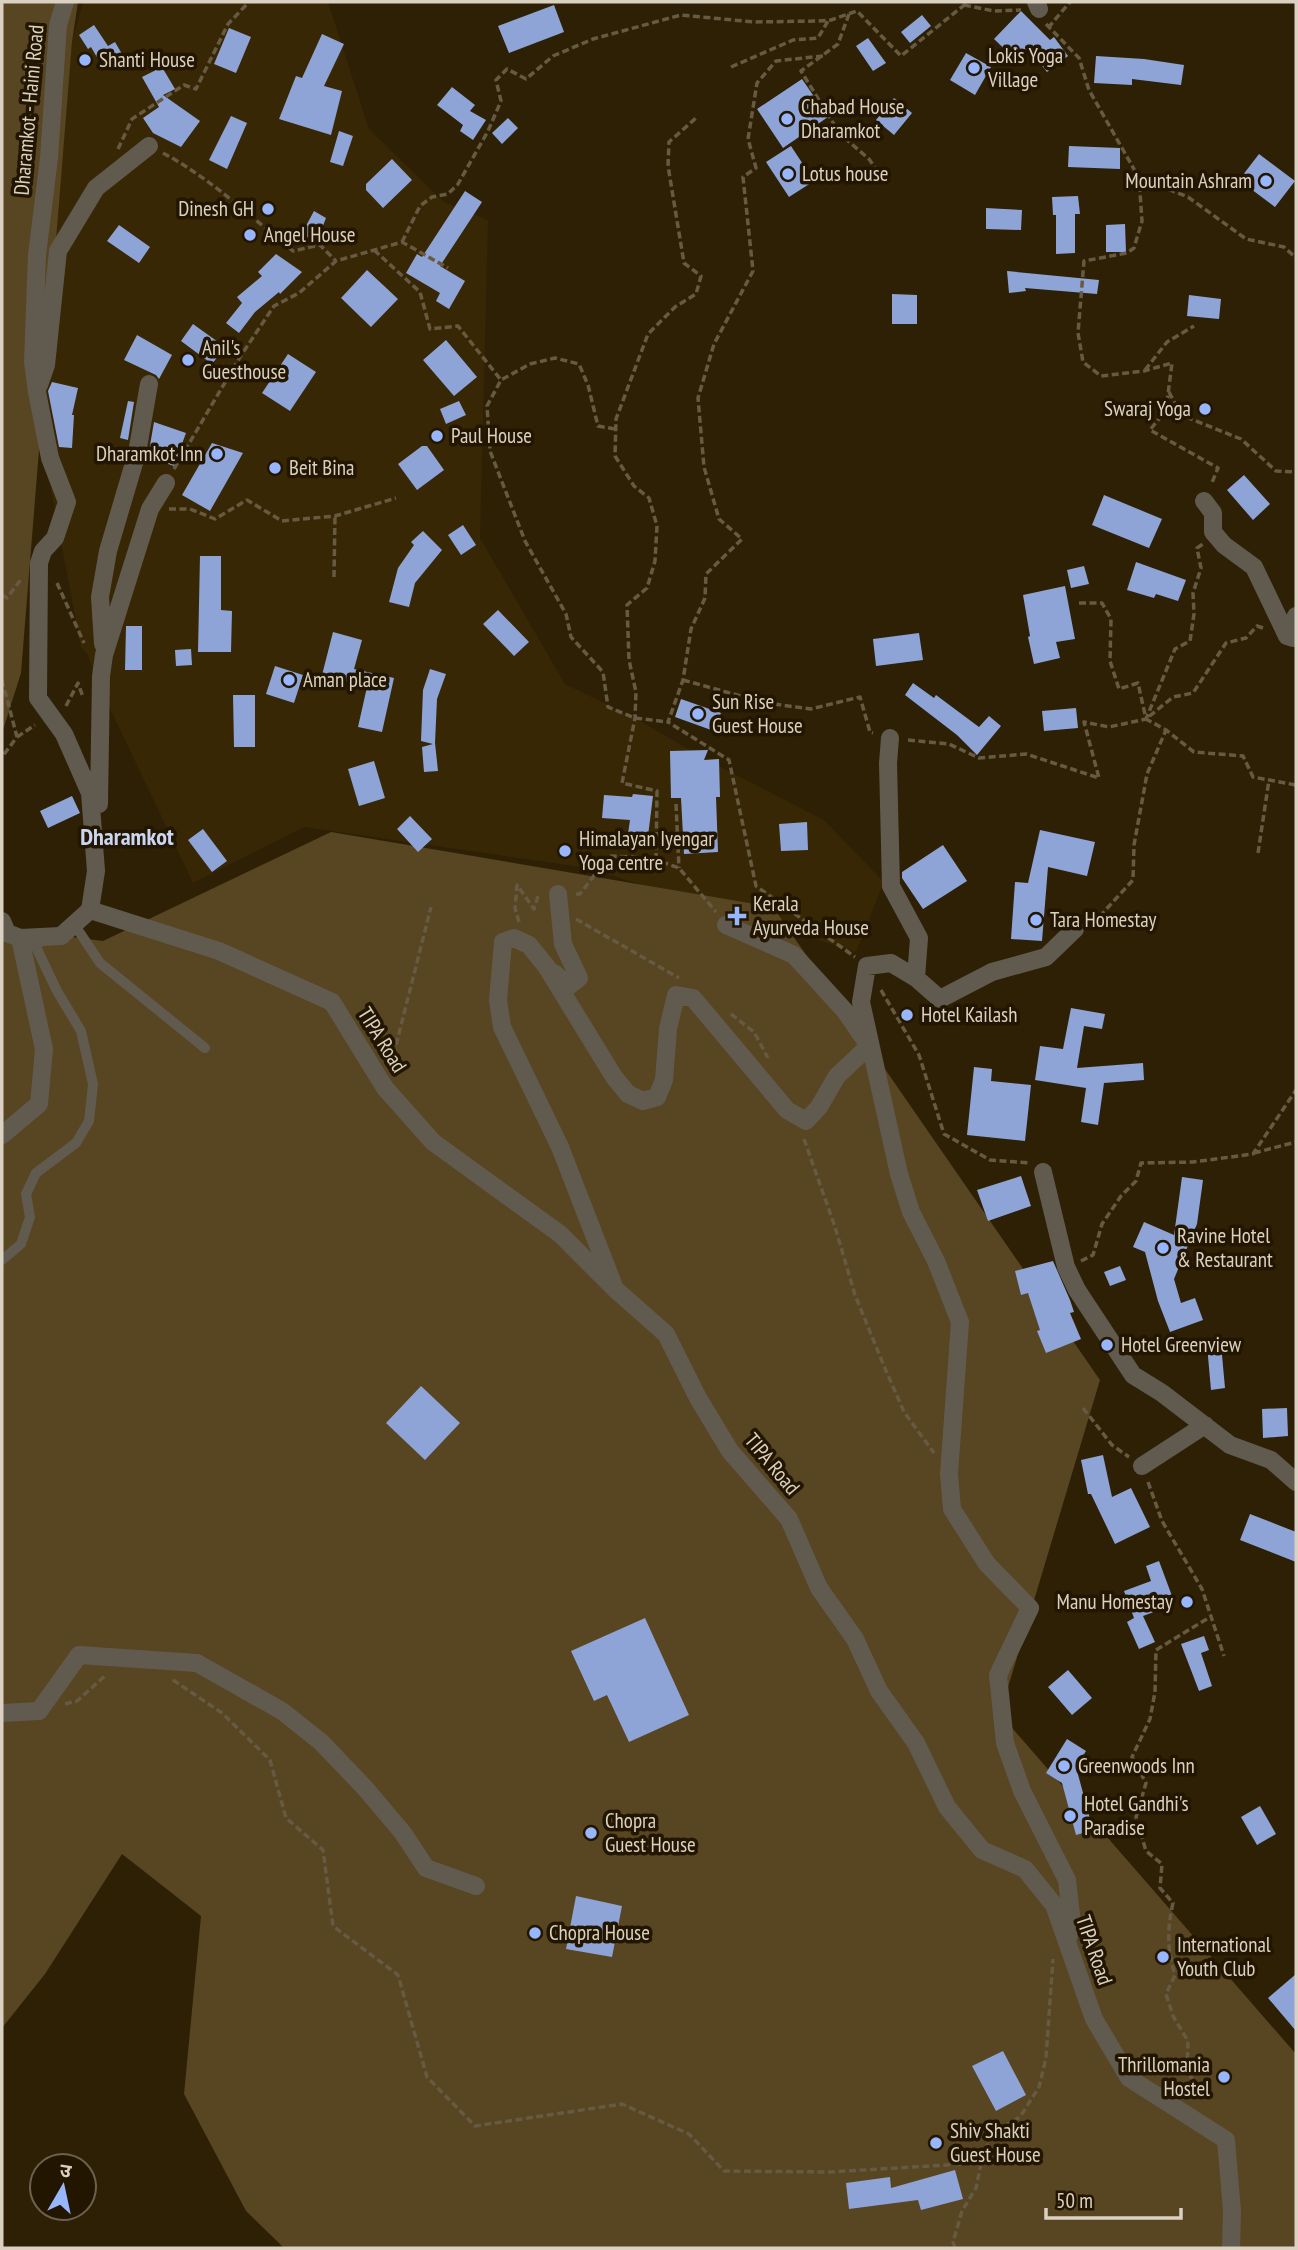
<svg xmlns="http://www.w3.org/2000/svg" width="1298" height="2250" viewBox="0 0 1298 2250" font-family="'PT Sans Narrow','Noto Sans Devanagari',sans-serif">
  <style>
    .built { fill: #382704 }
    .green { fill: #584522 }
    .building { fill: #8ea4d7 }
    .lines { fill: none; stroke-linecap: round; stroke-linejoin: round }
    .path { stroke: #665a43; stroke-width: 3.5; stroke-dasharray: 7 3.5; stroke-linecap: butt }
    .service { stroke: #615b4f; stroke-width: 10 }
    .minor { stroke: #615b4f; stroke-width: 18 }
    .tertiary { stroke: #615b4f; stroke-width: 18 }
    .poi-dot { fill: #98b6fd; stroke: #231600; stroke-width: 2.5 }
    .labels { text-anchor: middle; stroke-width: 7; stroke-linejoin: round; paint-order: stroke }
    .poi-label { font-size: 21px; fill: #dad1c2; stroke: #231600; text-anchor: start }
    .street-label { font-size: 21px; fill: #dad1c2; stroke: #231600 }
    .quarter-label { font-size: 24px; font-weight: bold; fill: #cbd7f2; stroke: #231600 }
  </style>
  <rect width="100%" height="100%" fill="#2d2005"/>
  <path class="built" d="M83,2H328L369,129L444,202L488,220L480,538L565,684L635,718L707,760L824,820L884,882L856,952L588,868L304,827L193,883L94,675L88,655L81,647L36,411L72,42Z"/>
  <path class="green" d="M2,2H78L72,42L21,673L2,733Z
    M331,832L773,907L1100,1380L1000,1714L1296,2054V2248H284L246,2211L184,2094L201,1916L122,1854L45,1974L2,2028V928L103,941Z"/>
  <path class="building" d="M554,5L564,32L509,53L498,26Z
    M1021,11L1050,40L1054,37L1068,56L1047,72L1028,48L1016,60L994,39Z
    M922,15L931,26L910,43L901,32Z
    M94,25L108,46L115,42L122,54L102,66L91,47L88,49L79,35Z
    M229,28L251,37L236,73L214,64Z
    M322,34L344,44L324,86L342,91L331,135L279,119L296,76L302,78Z
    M868,38L886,63L873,71L856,46Z
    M966,53L991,67L975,95L950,80Z
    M1096,56L1144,59L1184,65L1181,85L1132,79V85L1094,83Z
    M162,67L175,89L163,95L200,121L181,147L153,133L143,118L159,107L142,77Z
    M802,79L828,117L783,148L757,109Z
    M452,87L475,105L470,111L486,120L473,140L460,131L463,125L437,105Z
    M894,98L912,113L894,135L876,120Z
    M231,116L247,123L227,169L209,160Z
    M508,118L518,128L502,144L492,133Z
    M339,131L353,136L343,166L330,162Z
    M791,146L814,181L789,197L766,162Z
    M1069,146L1120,148V169L1068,167Z
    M1259,154L1295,181L1275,207L1239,180Z
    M392,159L412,180L383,208L366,190V184Z
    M465,191L482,202L440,266L465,281L449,309L436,301L440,293L406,273L417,254L422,257Z
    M1078,196L1080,214H1075V253L1056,254V215H1053L1052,197Z
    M986,208L1022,210L1021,230L986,229Z
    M314,211L326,218L315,246L300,237Z
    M1125,224L1126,252H1106V225Z
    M119,225L150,247L139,263L107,241Z
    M276,254L302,272L280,294L279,292L255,312L239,333L226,323L242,303L237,297L262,276L258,272Z
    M367,270L398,299L371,327L341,298Z
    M1007,271L1099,280L1097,294L1025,288L1026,291L1009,293Z
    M892,294L917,295V324H892Z
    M1189,295L1221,299L1219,319L1187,316Z
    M193,324L225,347L212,364L181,341Z
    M137,335L172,355L159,379L156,375L124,360Z
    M446,340L477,377L454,396L423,360Z
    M288,354L316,372L290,411L262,393Z
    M52,382L78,388L72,415H74L72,448L59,447L48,391Z
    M128,401L134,402L128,440L120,438Z
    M459,401L466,415L446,424L440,409Z
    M154,422L186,433L174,466L148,457Z
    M212,443L243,453L210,511L182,495Z
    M422,446H427L444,470L417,490L398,464Z
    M1244,475L1270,504L1253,520L1227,490Z
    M1104,495L1162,519L1149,548L1092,525Z
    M463,525L476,545L461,555L448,535Z
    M423,531L442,550L415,583L409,607L389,602L398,568L414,545L411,542Z
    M200,556H221V610L232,611L231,652H198Z
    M1136,562L1186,580L1178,601L1156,594L1154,598L1127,590Z
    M1084,566L1089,584L1071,588L1067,570Z
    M1065,586L1075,639L1056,642L1060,658L1034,664L1028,637L1030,636L1023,595Z
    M498,610L529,642L514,656L483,624Z
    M126,626H142V670H125Z
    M333,632L362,640L354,669L394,678L382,732L358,727L367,687L322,675Z
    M919,633L923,660L876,666L873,639Z
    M191,649L192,665L176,666L175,650Z
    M275,666L303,675L294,703L266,694Z
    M430,669L446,674L437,699L435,743L438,771L424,772L422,747L433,744L421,741L423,690Z
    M913,683L934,698L936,695L979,727L989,716L1001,726L977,755L957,735L905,695Z
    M233,695H255V747H234Z
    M681,699L721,713L714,731L675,717Z
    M1076,708L1078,728L1044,731L1042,711Z
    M708,750L704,760L719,759L720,797H716L718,852L684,854L681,798H671L670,751Z
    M374,761L385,798L359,806L348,769Z
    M633,794L653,796L648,836L628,834L630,820L602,818L604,795L632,797Z
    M72,796L80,813L48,828L40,811Z
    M410,816L432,839L418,852L397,829Z
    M807,822L808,850L781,851L779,824Z
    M203,829L227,861L212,872L188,840Z
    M1040,830L1095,842L1087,876L1048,867L1042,941L1011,939L1015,882L1028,883Z
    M943,845L967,881L923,909L902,878V872Z
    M1071,1008L1105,1014L1102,1029L1084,1026L1077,1068L1143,1063L1144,1080L1104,1083L1098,1125L1081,1122L1086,1088L1035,1080L1040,1046L1063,1049Z
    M974,1067L992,1069L991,1081L1031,1085L1025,1141L967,1135Z
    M1021,1176L1031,1206L988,1221L977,1190Z
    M1182,1177L1203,1180L1197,1224L1174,1279L1181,1303L1195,1298L1203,1320L1170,1332L1158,1301L1145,1252L1133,1247L1144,1222L1174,1235Z
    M1053,1261L1070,1300L1074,1312L1070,1313L1081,1339L1046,1353L1037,1331L1040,1330L1028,1293L1021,1295L1015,1271Z
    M1120,1266L1126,1280L1110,1286L1104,1272Z
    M1221,1344L1225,1388L1211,1390L1207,1345Z
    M421,1386L460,1423L425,1460L386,1423Z
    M1287,1408L1288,1436L1263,1438L1262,1409Z
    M1103,1455L1112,1497L1131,1488L1150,1527L1115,1544L1091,1494H1088L1081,1460Z
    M1250,1514L1296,1532V1562L1240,1540Z
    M1159,1561L1175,1604L1143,1616L1155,1642L1139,1649L1127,1622L1134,1618L1124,1591L1151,1581L1146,1566Z
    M645,1618L689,1715L629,1742L607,1695L594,1701L571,1651Z
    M1204,1636L1209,1650L1201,1653L1212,1686L1199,1691L1181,1644Z
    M1068,1670L1092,1698L1072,1715L1048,1687Z
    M1067,1739L1086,1751L1076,1767L1093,1830L1076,1835L1062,1783L1046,1773Z
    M1260,1806L1276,1834L1257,1845L1241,1817Z
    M576,1896L622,1906L612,1957L566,1949Z
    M1296,1974V2031L1268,1998Z
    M1003,2051L1026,2095L996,2111L972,2066Z
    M955,2170L963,2199L921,2210L918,2200L849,2209L846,2183L890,2177L891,2188Z"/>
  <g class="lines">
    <path class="path" d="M964,5L994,11L1021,10
      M849,14L838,44L801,71L840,134L869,159L880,175
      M1046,24L1079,58L1089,90L1139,178L1142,221L1134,248L1127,253L1084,261L1078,333L1083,362L1101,376L1144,371L1172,363L1166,410L1150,430L1218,468L1211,485
      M1048,28L1070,2
      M823,56L776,61L757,83L748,139L756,168L743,177L753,271L714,344L698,398L704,467L719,519L742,539L706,574L705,598L691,629L683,680L668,722L729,760L756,886L855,957
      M731,67L793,40L818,38L828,21
      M118,149L132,119L184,85L196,89L228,24L249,2
      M163,153C210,178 251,217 293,251L320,245L335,260
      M1139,178L1188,197L1246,239L1284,247L1296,258
      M402,242L420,206L432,197L448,194L458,184L488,131L501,101L496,80L507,69L526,79L553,56L593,39L681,15L754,22L817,21L831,20L857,11L901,56L968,2
      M374,250L420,292L430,329L458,326L501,380
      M1145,370L1167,342L1194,326
      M1169,392L1181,415L1241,439L1276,471L1296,472
      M615,429L598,426L588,385L579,364L555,358L530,364L501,380L487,406L490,451L525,541L566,614L571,637L603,672L608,707L635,718L668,722
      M174,469L240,357L274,306L299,293L336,261L402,242L448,268
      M169,509H190L215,519L247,500L282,521L335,516L396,498
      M334,577L335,516
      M57,583L84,643
      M2,595L7,598L22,578
      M1079,603H1102L1111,619L1110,661L1119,689L1138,683L1146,719L1175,649L1190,641L1194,614L1193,593L1201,568L1197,548L1203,544
      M1263,628L1257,626L1246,638L1226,643L1193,693L1173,697L1146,719L1166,730L1194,752L1243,756L1253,777L1296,785
      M2,680L17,737L2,757
      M683,680L766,703L811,709L860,697L870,732L873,733
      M66,706L78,683L83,697
      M17,737L35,725
      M908,740L949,744L979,758L1026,754L1099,778L1084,722L1109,727L1146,719
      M676,804L679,868
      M1258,853L1269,780
      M656,860L657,791L622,783L635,718L636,692L629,660L627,605L647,588L655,561L657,526L649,498L634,486L615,456L616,419L648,334L675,307L696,294L701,276L684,263L668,166L669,142L696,118
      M576,894H580L609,856L651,858L679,868L716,912
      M576,919L679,978
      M1090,921L1100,916L1133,880L1134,845L1147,774L1166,730
      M519,922L515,908L517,885L534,909L539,893
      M881,990L919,1055L944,1134L990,1160L1030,1163
      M731,1014L754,1032L768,1058
      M391,1065L431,907
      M804,1139L835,1227L855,1295L884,1366L904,1412L934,1453
      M1254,1153L1296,1142
      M1081,1261L1093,1255L1102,1224L1121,1196L1136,1181L1141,1163L1193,1162L1253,1154L1296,1090
      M1083,1408L1112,1445L1129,1457
      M1148,1482L1162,1521L1202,1589L1224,1656
      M173,1680L222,1713L270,1760L286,1818L323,1850L333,1926L398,1975L427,2077L475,2126L622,2104L689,2134L724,2171L830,2172L980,2163
      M65,1704L77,1701L106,1675
      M1191,2099L1194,2082L1187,2070L1188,2041L1173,2016L1166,1994L1175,1975C1167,1949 1167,1929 1173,1903L1160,1888L1162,1864L1146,1851L1136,1817L1146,1783L1132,1757L1150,1719L1155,1692L1156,1650L1210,1617
      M955,2248L953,2242L962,2211L976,2188L983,2154L994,2132L1020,2117L1039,2087L1046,2058L1053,1959"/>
    <path class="service" d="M74,924L100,963L205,1048
      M2,1260L21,1244L30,1217L26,1194L36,1173L76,1143L89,1121L93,1084L81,1031L57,991L35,945L43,941"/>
    <path class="minor" d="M65,2L58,25L49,158L37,255L33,362L37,392L50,458L67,502L55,538L43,551L39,563L38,698L64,734L90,793L96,871L90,910
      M1036,2L1039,9
      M39,385L46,365L58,251L96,188L149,146
      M1204,501L1213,513V532L1224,545L1254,567L1287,636
      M1293,638L1287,636L1296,616
      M103,644L100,597L108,551L137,453L149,384
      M890,738L888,763L891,886L919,938L916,978
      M99,804L101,676L104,655L150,509L166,483
      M2,921L7,933L20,938L61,936
      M554,973L569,986L579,978L563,944L558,894
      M2,1135L39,1104L44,1049L20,938
      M1043,1172L1066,1267L1077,1290L1133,1375L1162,1393L1230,1445L1271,1460L1296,1482
      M615,1289L560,1147L502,1027L498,1000L503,942L514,938L529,945L546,966L614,1077L628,1094L643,1101L657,1097L664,1080L668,1029L676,995L693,998L787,1110L806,1121L819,1107L837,1076L869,1046L845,1011L794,955L726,925
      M1142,1466L1205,1425
      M2,1713L39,1711L79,1655L197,1663L282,1711L321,1742L365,1788L403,1833L426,1868L476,1886
      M1067,1941L1072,1923L1067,1880L1022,1791L1005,1743L998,1675L1030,1608L987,1564L952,1509L949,1474L960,1322L936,1261L911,1212L899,1174L861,1002L867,966L891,963L916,978L940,999L992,972L1046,957L1075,929"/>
    <path class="tertiary" d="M61,936L90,910L219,951L332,1002L385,1088L433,1142L560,1234L615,1289L666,1334L698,1398L730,1451L789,1519L819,1588L855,1639L879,1691L916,1743L947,1807L982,1850L1025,1869L1054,1905L1094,2019L1129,2078L1226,2140L1232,2211L1231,2248"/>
  </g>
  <g class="poi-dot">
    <circle cx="85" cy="60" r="7"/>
    <circle cx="974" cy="68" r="7"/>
    <circle cx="787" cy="119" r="7"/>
    <circle cx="788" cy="174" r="7"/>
    <circle cx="1266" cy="181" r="7"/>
    <circle cx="268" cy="209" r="7"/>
    <circle cx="250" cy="235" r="7"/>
    <circle cx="188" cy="360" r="7"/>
    <circle cx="1205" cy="409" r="7"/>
    <circle cx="437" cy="436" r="7"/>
    <circle cx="217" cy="454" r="7"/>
    <circle cx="275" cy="468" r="7"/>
    <circle cx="289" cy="680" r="7"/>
    <circle cx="698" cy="714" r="7"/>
    <circle cx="565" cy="851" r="7"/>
    <path d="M733.5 905.5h7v7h7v7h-7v7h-7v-7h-7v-7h7z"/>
    <circle cx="1036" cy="920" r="7"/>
    <circle cx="907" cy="1015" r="7"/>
    <circle cx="1163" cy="1248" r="7"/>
    <circle cx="1107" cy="1345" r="7"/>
    <circle cx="1187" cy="1602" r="7"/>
    <circle cx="1064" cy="1766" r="7"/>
    <circle cx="1070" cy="1816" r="7"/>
    <circle cx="591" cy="1833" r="7"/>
    <circle cx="535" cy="1933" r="7"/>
    <circle cx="1163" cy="1957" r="7"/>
    <circle cx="1224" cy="2077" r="7"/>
    <circle cx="936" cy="2143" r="7"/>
  </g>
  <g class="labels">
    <g class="poi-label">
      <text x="988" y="63">Lokis Yoga<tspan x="988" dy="24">Village</tspan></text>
      <text x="99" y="67">Shanti House</text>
      <text x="801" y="114">Chabad House<tspan x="801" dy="24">Dharamkot</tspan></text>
      <text x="802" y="181">Lotus house</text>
      <text x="1252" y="188" text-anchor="end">Mountain Ashram</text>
      <text x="254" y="216" text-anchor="end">Dinesh GH</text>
      <text x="264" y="242">Angel House</text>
      <text x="202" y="355">Anil's<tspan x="202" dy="24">Guesthouse</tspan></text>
      <text x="1191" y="416" text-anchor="end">Swaraj Yoga</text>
      <text x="451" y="443">Paul House</text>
      <text x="203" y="461" text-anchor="end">Dharamkot Inn</text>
      <text x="289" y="475">Beit Bina</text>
      <text x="303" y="687">Aman place</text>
      <text x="712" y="709">Sun Rise<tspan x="712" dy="24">Guest House</tspan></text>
      <text x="579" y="846">Himalayan Iyengar<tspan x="579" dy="24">Yoga centre</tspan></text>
      <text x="753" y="911">Kerala<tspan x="753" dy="24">Ayurveda House</tspan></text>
      <text x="1050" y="927">Tara Homestay</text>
      <text x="921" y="1022">Hotel Kailash</text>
      <text x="1177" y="1243">Ravine Hotel<tspan x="1177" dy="24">&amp; Restaurant</tspan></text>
      <text x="1121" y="1352">Hotel Greenview</text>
      <text x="1173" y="1609" text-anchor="end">Manu Homestay</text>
      <text x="1078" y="1773">Greenwoods Inn</text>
      <text x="1084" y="1811">Hotel Gandhi's<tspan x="1084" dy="24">Paradise</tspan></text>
      <text x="605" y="1828">Chopra<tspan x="605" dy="24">Guest House</tspan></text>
      <text x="549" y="1940">Chopra House</text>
      <text x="1177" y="1952">International<tspan x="1177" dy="24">Youth Club</tspan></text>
      <text x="1210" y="2072" text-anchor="end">Thrillomania<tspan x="1210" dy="24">Hostel</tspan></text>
      <text x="950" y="2138">Shiv Shakti<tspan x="950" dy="24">Guest House</tspan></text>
    </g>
    <g class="street-label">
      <text transform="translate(29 110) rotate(-85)" y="7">Dharamkot - Haini Road</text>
      <text transform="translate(382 1040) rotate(58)" y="7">TIPA Road</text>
      <text transform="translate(772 1464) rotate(50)" y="7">TIPA Road</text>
      <text transform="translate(1094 1950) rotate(71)" y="7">TIPA Road</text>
    </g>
    <g class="quarter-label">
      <text x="127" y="845">Dharamkot</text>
    </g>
  </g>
  <rect width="1298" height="2250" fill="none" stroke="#dad1c2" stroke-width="7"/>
  <g transform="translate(63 2187) rotate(9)"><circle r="33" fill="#231600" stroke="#6c614e" stroke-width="2"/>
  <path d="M0-5L12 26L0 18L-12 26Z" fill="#98b6fd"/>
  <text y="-10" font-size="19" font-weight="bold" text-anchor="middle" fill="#dad1c2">उ</text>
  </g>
  <path d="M1046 2208v10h135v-10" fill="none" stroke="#dad1c2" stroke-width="3.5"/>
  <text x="1056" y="2208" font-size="21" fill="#dad1c2" stroke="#231600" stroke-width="5" paint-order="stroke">50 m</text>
</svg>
